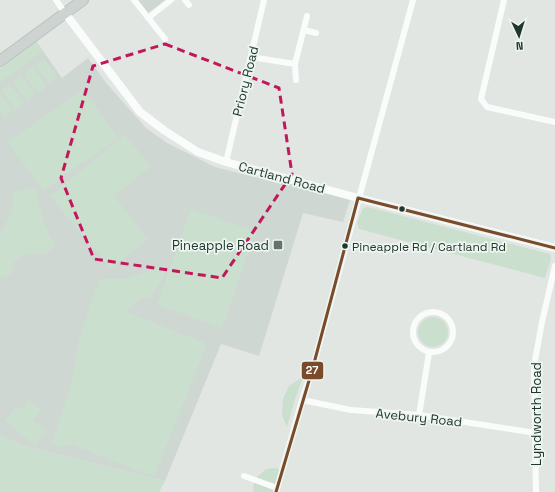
<svg xmlns="http://www.w3.org/2000/svg" width="555" height="492" viewBox="0 0 555 492" font-family="'Space Grotesk',sans-serif">
  <style>
    .built { fill: #cfd7d2 }
    .green { fill: #cadfcd }
    .lines { fill: none; stroke-linecap: round; stroke-linejoin: round }
    .primary-casing { stroke: #bcc3bf; stroke-width: 12 }
    .minor { stroke: #fafbfb; stroke-width: 6 }
    .tertiary { stroke: #fafbfb; stroke-width: 8 }
    .primary { stroke: #cdd3d0; stroke-width: 10 }
    .bus-1-casing { stroke: #eef6f1; stroke-width: 6 }
    .bus-1 { stroke: #7a4b2a; stroke-width: 3 }
    .marked { fill: none; stroke: #c2185b; stroke-width: 3; stroke-dasharray: 8 5; stroke-linejoin: round }
    .bus-dot { fill: #21372d; stroke: #eef6f1; stroke-width: 1.5 }
    .poi-dot { fill: #64746d; stroke: #eef6f1; stroke-width: 1.5 }
    .labels { text-anchor: middle; stroke-width: 3.5; stroke-linejoin: round; paint-order: stroke }
    .bus-label { font-size: 12px; fill: #21372d; stroke: #eef6f1; text-anchor: start }
    .street-label { font-size: 13px; fill: #21372d; stroke: #eef6f1 }
    .poi-label { font-size: 13px; fill: #21372d; stroke: #eef6f1; text-anchor: end }
    .line-badge { stroke: #eef6f1; stroke-width: 1.5 }
    .badge-label { font-size: 11px; text-anchor: middle; font-weight: bold; fill: #fff }
  </style>
  <rect width="100%" height="100%" fill="#e1e6e3"/>
  <path class="built" d="M138,0H165L148,13Z
    M36,41L62,78L88,58L107,84L146,128L167,143L215,167L281,184L273,220L282,181L350,200L343,222L303,213L259,356L221,344L165,481L24,446L0,436V69Z"/>
  <path class="green" d="M36,41L43,51L0,83V69Z
    M44,59L58,78L49,84L35,65Z
    M33,67L47,86L38,93L24,74Z
    M21,75L35,94L27,101L13,82Z
    M10,84L24,103L15,109L2,90Z
    M83,89L118,138L43,191L8,142Z
    M0,93L13,111L4,118L0,112Z
    M125,135L151,166L114,196L148,239L111,269L50,196Z
    M36,187C39,209 43,227 56,245L46,254H25L14,262L10,275L0,278V235L12,211L14,192Z
    M368,207L550,254L551,259L545,278L359,229L357,223L363,208Z
    M191,209L256,232L222,328L157,305Z
    M165,264L164,277L151,297L139,299L127,312L207,344L154,477L73,445L51,446L72,382L77,347L90,305L100,279H126Z
    M418 332a15 15 0 1 1 30 0a15 15 0 1 1-30 0Z
    M303,377L295,399L287,427L282,416L283,399L289,386Z
    M29,400L41,410L33,420L47,431L35,446L5,421L17,406L21,409Z
    M0,436L24,446L165,481L159,492H0Z
    M273,468L281,469L276,486L255,479L266,469Z
    M254,482L275,489L274,492H253Z"/>
  <g class="lines">
    <defs>
      <path id="primary" d="M0,61L83,0"/>
    </defs>
    <use href="#primary" class="primary-casing"/>
    <path class="minor" d="M56,0L65,13
      M134,0L165,39
      M185,0L189,5
      M504,0L481,99L487,107L555,122
      M148,18L171,0
      M304,30L316,33
      M251,57L295,64
      M296,80L295,64L307,16
      M226,162L264,0
      M413 332a20 20 0 1 1 40 0a20 20 0 1 1-40 0Z
      M302,400L351,410L419,415L536,433
      M419,415L429,353
      M244,476L277,488
      M276,492L302,400L313,367L413,0
      M536,492L534,366L542,322L555,266"/>
    <path class="tertiary" d="M65,13L140,112L165,131L198,152L226,162L358,198L555,248"/>
    <use href="#primary" class="primary"/>
    <defs>
      <path id="bus-1" d="M276,492L313,367L358,198L555,248"/>
    </defs>
    <use href="#bus-1" class="bus-1-casing"/>
    <use href="#bus-1" class="bus-1"/>
  </g>
  <path class="marked" d="M165,44L279,88L292,174L222,278L94,259L61,178L93,66Z"/>
  <g class="bus-dot">
    <circle cx="402" cy="209" r="3.5"/>
    <circle cx="345" cy="246" r="3.5"/>
  </g>
  <rect class="poi-dot" x="273" y="240" width="10" height="10" rx="2"/>
  <g class="labels">
    <g class="bus-label">
      <text x="352" y="251">Pineapple Rd / Cartland Rd</text>
    </g>
    <g class="street-label">
      <text transform="translate(245 81) rotate(-76)" y="5">Priory Road</text>
      <text transform="translate(282 177) rotate(15)" y="5">Cartland Road</text>
      <text transform="translate(536 414) rotate(-90)" y="5">Lyndworth Road</text>
      <text transform="translate(419 417) rotate(6)" y="5">Avebury Road</text>
    </g>
    <g class="poi-label">
      <text x="269" y="250">Pineapple Road</text>
    </g>
  </g>
  <rect class="line-badge" x="301" y="361" width="23" height="19" rx="4" fill="#7a4b2a"/>
  <g class="badge-label">
    <text x="312" y="374">27</text>
  </g>
  <g transform="translate(519 36) rotate(176)" stroke="#eef6f1" stroke-width="3" paint-order="stroke">
  <path d="M0-3L7 15L0 10L-7 15Z" fill="#21372d"/>
  <text y="-6" font-size="11" font-weight="bold" text-anchor="middle" fill="#21372d">N</text>
  </g>
</svg>
